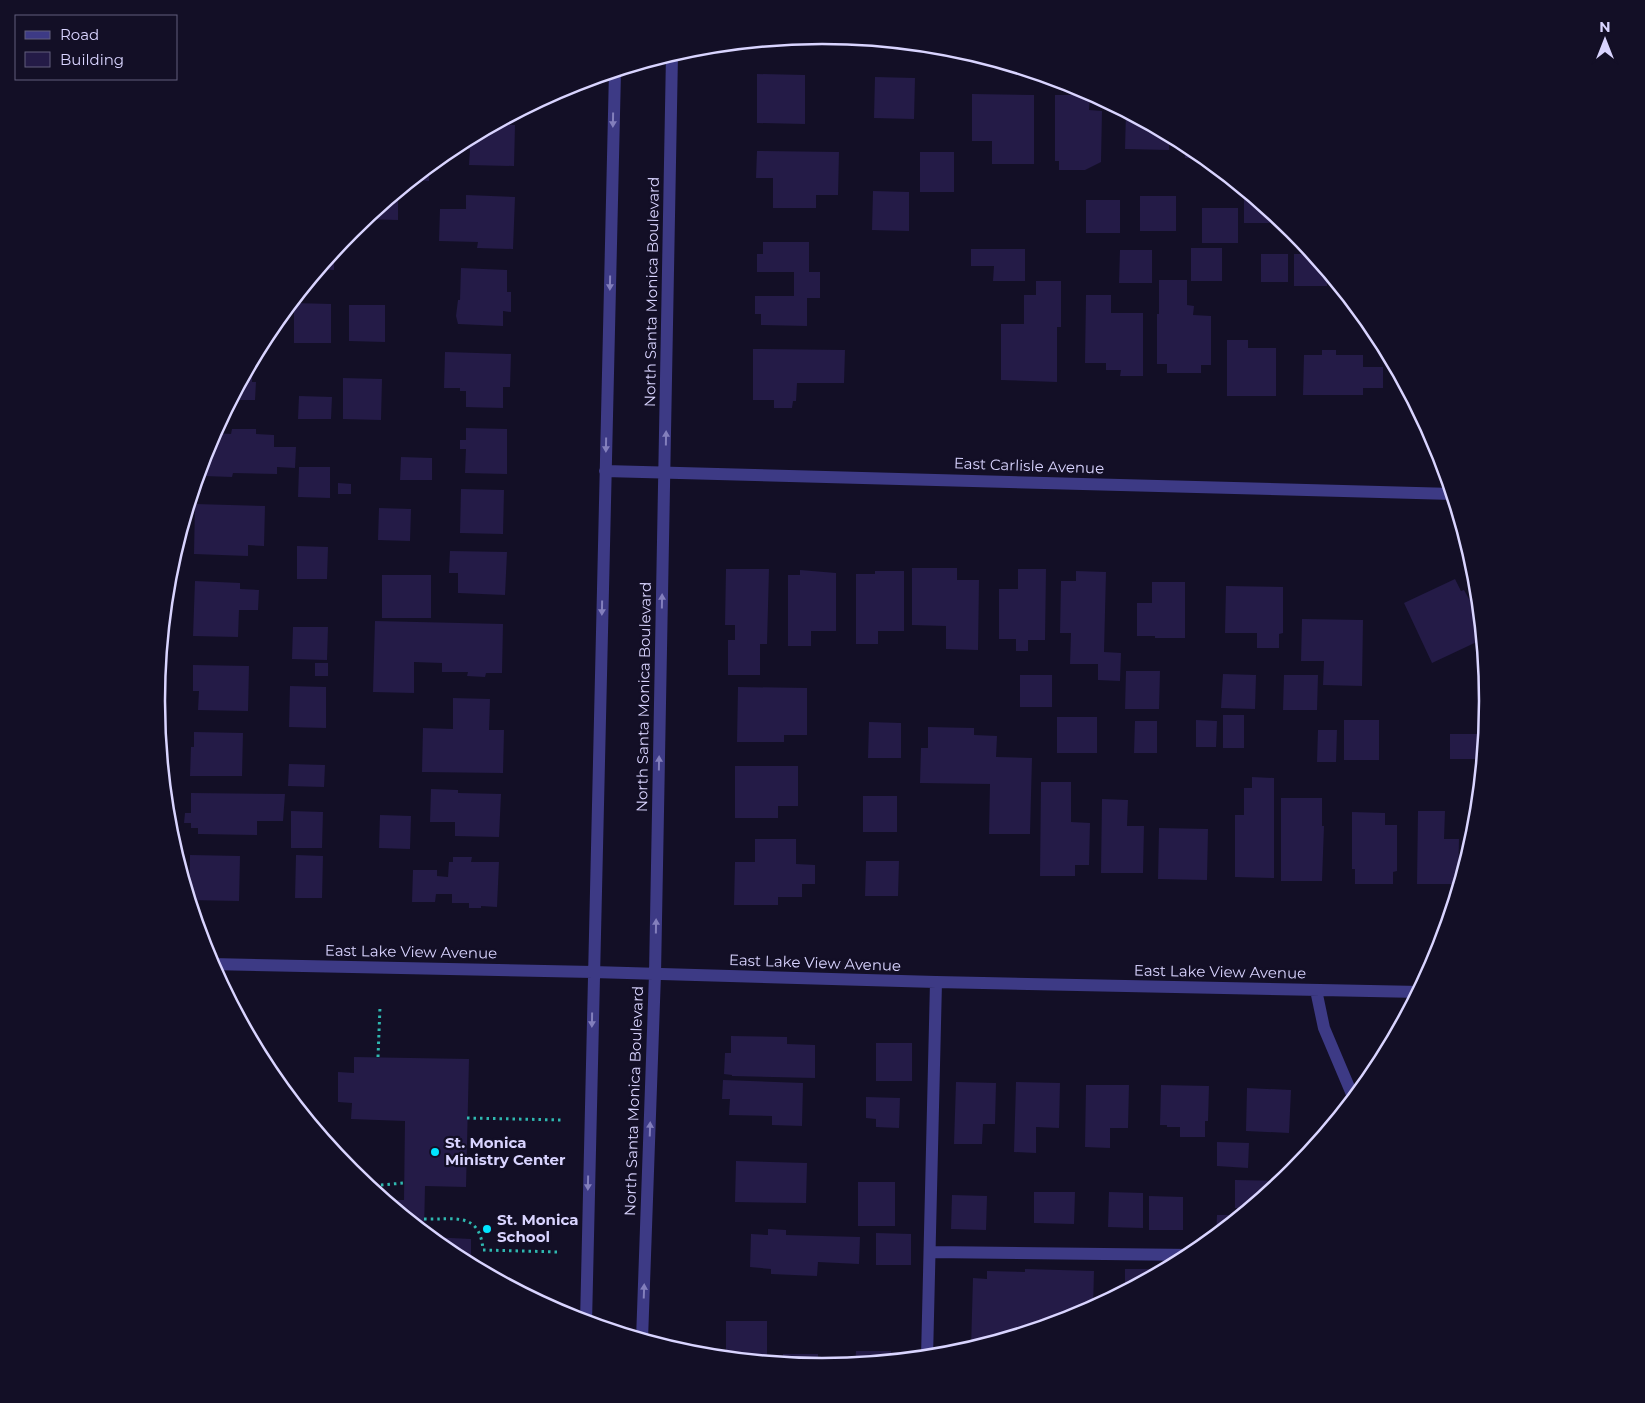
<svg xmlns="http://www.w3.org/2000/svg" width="1645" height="1403" viewBox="0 0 1645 1403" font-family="Montserrat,sans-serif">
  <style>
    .building { fill: #241b47 }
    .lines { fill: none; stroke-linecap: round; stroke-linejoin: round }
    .path { stroke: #2fb8b0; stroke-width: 3; stroke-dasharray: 2.5 4; stroke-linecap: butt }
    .minor { stroke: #3d3a85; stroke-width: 12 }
    .oneway { fill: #837fbc }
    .poi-dot { fill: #00e5ff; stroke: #130f26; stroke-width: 2 }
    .labels { text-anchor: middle; stroke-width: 4.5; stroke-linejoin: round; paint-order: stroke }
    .street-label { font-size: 15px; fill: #d9d4ff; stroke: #130f26 }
    .poi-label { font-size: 15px; font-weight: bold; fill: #d9d4ff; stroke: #130f26; text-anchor: start }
    .rim { fill: none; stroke: #d9d4ff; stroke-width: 2.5 }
  </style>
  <rect width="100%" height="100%" fill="#130f26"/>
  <path class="building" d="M757,74L805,75V124L757,123Z
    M875,77L915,78L914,119L874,118Z
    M972,94L1034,95V164H992V141H972Z
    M1055,95H1090L1089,110L1102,111L1101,162L1085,170H1059V161H1055Z
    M1126,111L1169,134V150L1125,149Z
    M495,124L515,125L514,166L469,165L470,149H450Z
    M1185,143L1193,147L1207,159L1185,158Z
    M757,151L839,152L838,195H816V208H773V178H756Z
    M920,152H954V192H920Z
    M429,167V181L412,180Z
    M1244,190L1274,214V223H1244Z
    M873,191L909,192V231L872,230Z
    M398,192V220L365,219Z
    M466,195L515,197L513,249L477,248L478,242L439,241L440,209H466Z
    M1140,196H1176V231H1140Z
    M1086,200H1120V233H1086Z
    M1202,208H1238V243H1202Z
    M763,242H809V272H820V298H807V326L761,325V314H755V296H794V272H757V254H763Z
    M1191,248H1222V281H1191Z
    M971,249H1025V281H993L994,266H971Z
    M1120,250H1152V283H1119Z
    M334,251V270L319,269Z
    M1261,254H1288V282H1261Z
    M1294,254H1314L1327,270V286H1294Z
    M461,268L507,270V292H511V312L503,311V326L458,324L456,316L458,300H460Z
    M1159,280H1187V305L1194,306L1193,315L1211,316V365H1201V373H1167V364H1157V314H1159Z
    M1036,281H1061V327H1057V382L1001,380V324H1024V295H1036Z
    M1086,295H1111V313H1143V376H1120L1121,370H1106V363H1085Z
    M294,303L331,304V343H294Z
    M349,305H385V342L349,341Z
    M1227,340H1248V348H1276V396H1227Z
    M753,349L845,350L844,383H797L796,401H793L792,408H774V400H753Z
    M1322,350H1336V355H1363V367H1383V388H1363V395H1303L1304,355H1322Z
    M445,352L511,354L510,387H503V408L466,407V391H460V388H444Z
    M253,361L252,382H256L255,400H232Z
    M343,378L382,379L381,420L343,419Z
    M299,396L332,397L331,419H298Z
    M466,428L507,429V474L465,473L466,449H460V440H466Z
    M232,429H256V434L274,435V447H296L295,468L277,467V474L233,473L232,477L204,476L205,460L203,458L207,446L214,433L231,434Z
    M401,457L432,458V480H400Z
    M299,467H330V498L298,497Z
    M338,483L351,484V494H338Z
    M461,489L504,490L503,534L460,533Z
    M195,504L265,506L264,546L248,545V556L194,554Z
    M379,508L411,509L410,541L378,540Z
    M297,546L328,547L327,579H297Z
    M450,551L507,552L505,595L458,593V573H449Z
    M912,568H957V580H979L978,650L946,649V626L912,625Z
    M726,569H769L767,644H760V675H728V640H735V625H725Z
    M1018,569H1046L1045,640H1028V651H1016V639H999V589H1018Z
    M800,570L836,573V631H811V646H788V575H800Z
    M875,571H904V631H878V644H856V574H875Z
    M1076,571L1106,572L1104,652L1121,653L1120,681L1098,680V664H1070L1071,633H1060L1061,581H1076Z
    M382,575H431V618H382Z
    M1455,579L1461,591L1464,590L1469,599L1478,594L1483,639L1432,663L1404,603Z
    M195,581L240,583V589L259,590L258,610H239L238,637L193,636Z
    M1152,582H1185V638H1155V636H1137V603H1152Z
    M1226,586L1283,587V633L1279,634V648H1257V633H1225Z
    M1302,619L1363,620L1362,686L1323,685L1324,661H1301Z
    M375,621L503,624L502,673H486L485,677L467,676L468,672H442V663L414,662V693L373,692Z
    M293,627H328L327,660L292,659Z
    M315,663H328V676H315Z
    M193,665L249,666L248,711L198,710L199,691H193Z
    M1126,671H1160L1159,709H1125Z
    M1223,674L1256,675L1255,709L1221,708Z
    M1020,675H1052V707H1020Z
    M1284,675H1318L1317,710H1283Z
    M290,686L326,687V728L289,727Z
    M738,687L807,688V735H784V742H737Z
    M453,698L490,699L489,730H504L503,773L422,772L423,728L453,729Z
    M1223,715H1244V748H1223Z
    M1057,717H1097V753H1057Z
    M1196,720L1217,721L1216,747H1196Z
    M1344,720H1379V760H1344Z
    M1135,721H1157V753H1134Z
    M869,722L901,723V758H868Z
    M928,727L974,728V735L997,736L996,757L1032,758L1030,834H989L990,784L920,783L921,748H928Z
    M1318,730H1337L1336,762H1317Z
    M194,732L243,733L242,776H190L191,747H194Z
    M1450,734H1485L1483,759H1450Z
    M289,764L325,765L324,787L288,786Z
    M735,766H798V806H778V818H735Z
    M1252,777L1274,778V878L1235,877V815H1244V788H1252Z
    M1041,782H1071V822L1090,823L1089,865H1075V876H1040Z
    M431,789L458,790V793L501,794L499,837L455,836V822H430Z
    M191,793L285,794L283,821H257V835L198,834V828H191V823H184L185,813H191Z
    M863,796H897V832H863Z
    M1281,798H1322V826H1324L1322,881H1281Z
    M1102,799L1128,800L1127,826H1144L1143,873H1101Z
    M291,811L323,812L322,848H291Z
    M1418,811H1445L1444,839H1459L1458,884H1417Z
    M1352,812L1385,813V825H1397V871L1393,872V884H1355V869H1352Z
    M380,815L411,816L410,849L379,848Z
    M1159,828L1208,829L1207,880L1158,879Z
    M755,839H796V864L815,865V884H802V897H778V905H734L735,862H755Z
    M190,855L240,856L239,901L189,900Z
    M296,855L323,856L322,898H295Z
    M453,857H472L471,862H499L497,907L481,906V908H469V903H452V894H436L435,902H412L413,870H437V876L448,877L449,862H453Z
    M866,861H899L898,896H865Z
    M731,1036L787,1037V1044L815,1045V1078L732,1076V1075L724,1074L725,1053H731Z
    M876,1043H912V1081H876Z
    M354,1057L469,1059L466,1187L425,1186L424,1233L385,1200H404L405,1121L351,1119L352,1103L338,1102V1072L354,1073Z
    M723,1080L803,1083L802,1126L772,1125V1116L729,1115L730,1099H722Z
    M956,1082L996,1083L995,1124H983L982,1144H954Z
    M1016,1082L1060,1083L1059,1128L1036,1127V1153L1014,1152Z
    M1086,1085H1129L1128,1128H1110V1148L1085,1147Z
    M1161,1085L1209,1086L1208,1121H1205V1137H1180V1127H1167V1125H1160Z
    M1247,1088L1291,1090L1289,1133L1246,1131Z
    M866,1097L900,1098L899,1128L876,1127V1119L866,1118Z
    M1217,1142L1249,1143L1248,1168L1217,1166Z
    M736,1161L807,1163L806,1203L735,1202Z
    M1235,1180L1283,1181L1250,1209L1235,1208Z
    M858,1182H895V1226H858Z
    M1034,1192H1075L1074,1224L1034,1223Z
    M1109,1192L1143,1193V1228L1108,1227Z
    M952,1195L987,1196L986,1230L951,1229Z
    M1149,1196L1183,1197V1230H1149Z
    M1217,1215H1242L1217,1236H1216Z
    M768,1229L786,1230V1235L860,1237L859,1264L818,1262L817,1276L771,1274V1269L750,1267L751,1234L768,1235Z
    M876,1233L911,1234V1265H876Z
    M429,1237L471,1239V1266L452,1256Z
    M1025,1269L1094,1271L1093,1309L1077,1317L971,1349L973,1278L987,1279V1271L1025,1272Z
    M1125,1269H1168L1125,1292Z
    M726,1321H767V1362L726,1358Z
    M856,1351H891V1361L855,1365Z
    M783,1354H818V1368L783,1364Z"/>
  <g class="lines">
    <path class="path" d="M378,1057L380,1007
      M467,1118L562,1120
      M368,1186L404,1183
      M424,1219C454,1220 480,1211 483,1250L559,1252"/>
    <path class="minor" d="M605,471L1453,494
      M211,964L593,972L936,982L1420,992
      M1316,990L1324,1028L1354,1099
      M930,1252L1193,1255
      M586,1323L615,71
      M642,1340L655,974L672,54
      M927,1358L936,982"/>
  </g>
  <defs><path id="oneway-solid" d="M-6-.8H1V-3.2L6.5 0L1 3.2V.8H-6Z" transform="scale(1.25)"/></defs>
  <g class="oneway">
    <use href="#oneway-solid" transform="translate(613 120) rotate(91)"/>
    <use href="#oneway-solid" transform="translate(610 283) rotate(91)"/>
    <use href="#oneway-solid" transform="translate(666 438) rotate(-89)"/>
    <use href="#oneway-solid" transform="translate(606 445) rotate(91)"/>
    <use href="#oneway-solid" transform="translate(662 601) rotate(-89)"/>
    <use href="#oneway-solid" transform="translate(602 608) rotate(91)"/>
    <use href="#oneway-solid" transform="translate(659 763) rotate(-89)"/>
    <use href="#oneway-solid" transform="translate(656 926) rotate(-89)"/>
    <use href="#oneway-solid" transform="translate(592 1020) rotate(91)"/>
    <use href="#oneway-solid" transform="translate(650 1129) rotate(-88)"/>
    <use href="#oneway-solid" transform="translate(588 1183) rotate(91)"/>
    <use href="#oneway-solid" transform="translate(644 1291) rotate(-88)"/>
  </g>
  <g class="poi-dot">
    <circle cx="435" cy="1152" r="5"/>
    <circle cx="487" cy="1229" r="5"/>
  </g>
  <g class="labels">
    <g class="street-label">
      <text transform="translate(652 292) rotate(-89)" y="5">North Santa Monica Boulevard</text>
      <text transform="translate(1029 466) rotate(2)" y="5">East Carlisle Avenue</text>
      <text transform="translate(644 697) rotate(-89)" y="5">North Santa Monica Boulevard</text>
      <text transform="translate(411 952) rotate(1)" y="5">East Lake View Avenue</text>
      <text transform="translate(815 963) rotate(2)" y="5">East Lake View Avenue</text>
      <text transform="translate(1220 972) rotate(1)" y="5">East Lake View Avenue</text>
      <text transform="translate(634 1101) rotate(-88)" y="5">North Santa Monica Boulevard</text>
    </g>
    <g class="poi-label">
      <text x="445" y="1148">St. Monica<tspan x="445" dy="17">Ministry Center</tspan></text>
      <text x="497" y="1225">St. Monica<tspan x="497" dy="17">School</tspan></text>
    </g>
  </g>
  <path d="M0 0H1645V1403H0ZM165 701a657 657 0 1 1 1314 0a657 657 0 1 1-1314 0Z" fill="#130f26" fill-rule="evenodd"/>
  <path class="rim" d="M165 701a657 657 0 1 1 1314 0a657 657 0 1 1-1314 0Z"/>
  <rect x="15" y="15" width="162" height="65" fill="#130f26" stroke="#625e7d"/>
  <rect x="25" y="31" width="25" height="8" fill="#3d3a85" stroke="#625e7d"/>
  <text x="60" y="40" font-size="15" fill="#d9d4ff">Road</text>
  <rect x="25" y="52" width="25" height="15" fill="#241b47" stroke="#625e7d"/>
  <text x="60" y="65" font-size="15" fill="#d9d4ff">Building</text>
  <g transform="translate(1605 40)" stroke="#130f26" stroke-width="4" paint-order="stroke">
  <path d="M0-4L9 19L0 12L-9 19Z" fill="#d9d4ff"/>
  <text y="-8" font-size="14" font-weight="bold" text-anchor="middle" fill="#d9d4ff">N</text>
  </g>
</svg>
